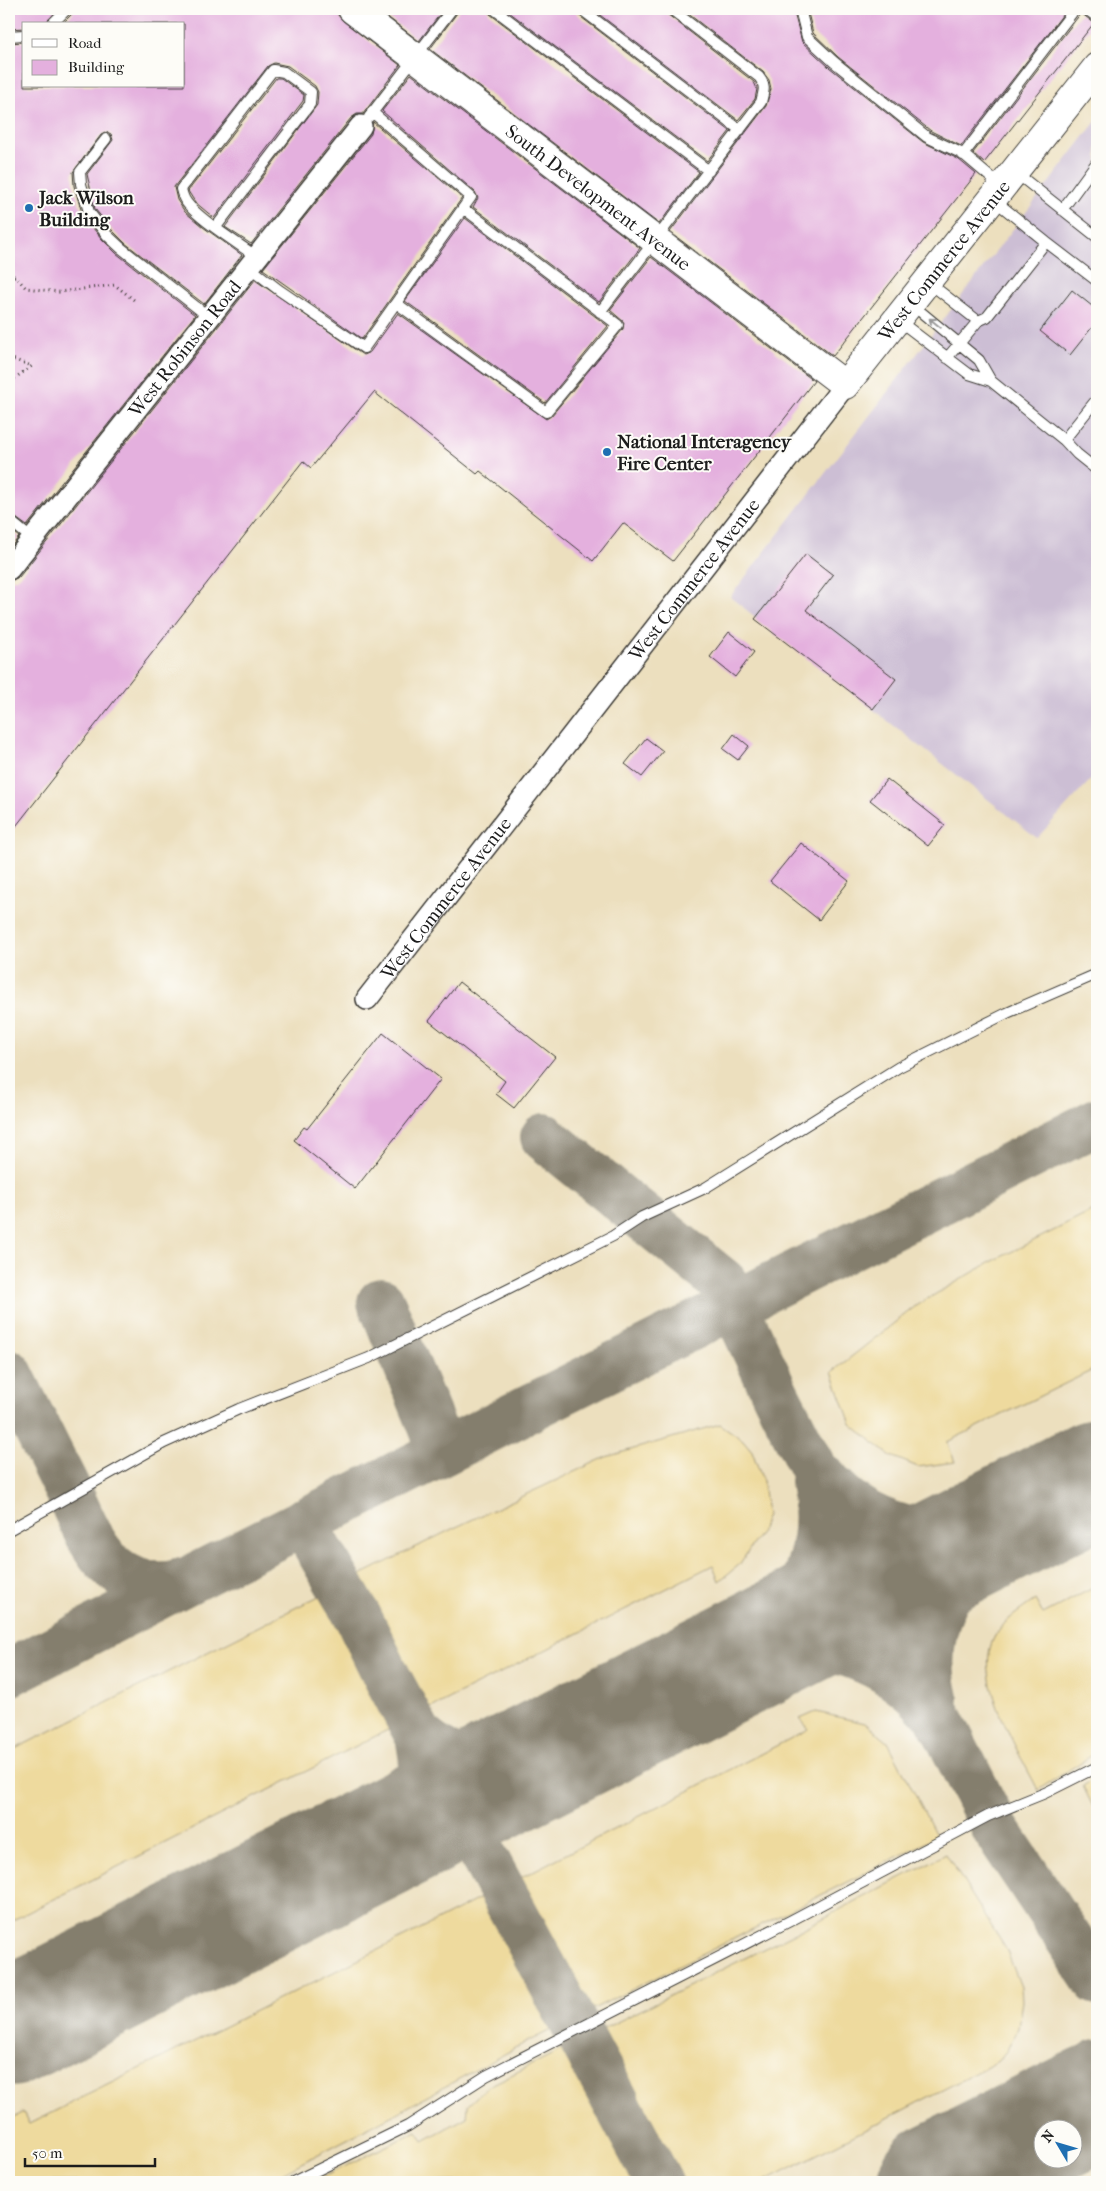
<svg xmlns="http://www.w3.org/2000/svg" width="1106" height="2191" viewBox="0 0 1106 2191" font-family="'IM FELL French Canon',serif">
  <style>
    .industrial { fill: #ccbed4 }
    .sand { fill: #eeda9e; stroke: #857b5d }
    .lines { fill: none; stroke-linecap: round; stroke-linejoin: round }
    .taxiway { stroke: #847e6d; stroke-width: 48 }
    .runway { stroke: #847e6d; stroke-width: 118 }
    .building { fill: #e4b0de }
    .lane-casing { stroke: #3b3934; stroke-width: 12 }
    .street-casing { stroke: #3b3934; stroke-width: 24 }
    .secondary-casing { stroke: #3b3934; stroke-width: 30 }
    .path { stroke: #3b3934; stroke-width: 3; stroke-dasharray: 1 4; stroke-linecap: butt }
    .lane { stroke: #fff; stroke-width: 10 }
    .street { stroke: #fff; stroke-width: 21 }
    .secondary { stroke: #fff; stroke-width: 28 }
    .oneway { stroke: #999 }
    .poi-dot { fill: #1f6fb2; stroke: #fdfcf7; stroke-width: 2 }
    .labels { text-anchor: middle; stroke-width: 4; stroke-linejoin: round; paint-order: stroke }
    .poi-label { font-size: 19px; font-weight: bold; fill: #1c1c1c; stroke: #fdfcf7; text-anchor: start }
    .street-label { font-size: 19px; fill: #1c1c1c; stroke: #fdfcf7 }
  </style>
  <rect width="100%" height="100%" fill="#fdfcf7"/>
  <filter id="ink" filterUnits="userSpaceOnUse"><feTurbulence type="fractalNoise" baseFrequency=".02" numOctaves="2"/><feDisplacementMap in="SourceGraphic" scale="10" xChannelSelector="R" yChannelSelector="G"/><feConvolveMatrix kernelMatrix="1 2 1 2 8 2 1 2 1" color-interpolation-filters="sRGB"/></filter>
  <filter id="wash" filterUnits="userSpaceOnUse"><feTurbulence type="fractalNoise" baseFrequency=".0096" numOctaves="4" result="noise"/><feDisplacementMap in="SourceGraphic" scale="20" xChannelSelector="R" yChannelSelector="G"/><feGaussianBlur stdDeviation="1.12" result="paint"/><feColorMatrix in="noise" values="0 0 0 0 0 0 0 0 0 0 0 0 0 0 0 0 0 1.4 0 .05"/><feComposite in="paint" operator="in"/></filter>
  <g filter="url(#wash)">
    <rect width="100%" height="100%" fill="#ecdfbe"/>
    <path class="industrial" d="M1097,120V773L1037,838L730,597Z"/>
    <path class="sand" d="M1097,1209V1368L947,1442L955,1462L918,1467L891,1456L879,1447L851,1424L832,1372L917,1305L989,1263Z
      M720,1424L743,1440L752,1451L763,1481L767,1515L761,1532L739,1565L719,1581L713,1565L9,1922V1752L452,1529L606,1457Z
      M1097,1586V1752L1038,1790C1019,1752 971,1676 995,1636C1003,1621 1021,1610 1035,1600L1043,1614Z
      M816,1712L865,1723L888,1742L937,1837L521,2045L393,2115L265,2182H9V2122L23,2112L29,2124L440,1919L809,1729L800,1719Z
      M1097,1777V1815L1083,1786Z
      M946,1854L1006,1949L1021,1987L1022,2000L1018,2028L1007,2050L998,2061L991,2065L763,2182H313L417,2131L423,2141L467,2117L468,2105L487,2087L793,1934Z"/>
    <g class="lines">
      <path class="taxiway" d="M544,1137L724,1283L776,1395L996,1830L1097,1981
        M381,1302L435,1434L442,1443L457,1445
        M9,1373C29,1413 49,1453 69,1493C81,1518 92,1550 114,1568C135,1586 160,1589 185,1581
        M825,1479C857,1520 914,1539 965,1533C978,1532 991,1527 1003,1525
        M303,1522L358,1617L387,1677L659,2182
        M751,1653C760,1643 771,1633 780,1622C812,1581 824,1533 814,1482
        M751,1653C764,1650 779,1646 793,1646C840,1643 897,1668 927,1705
        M9,1673L189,1580L1097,1122
        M935,1698C917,1626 953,1573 1003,1525
        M419,1736C455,1767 485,1770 531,1764
        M371,1845C391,1826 416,1807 422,1778C425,1765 421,1749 419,1736
        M1043,2128C1067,2107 1082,2091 1097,2063
        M1074,2135L1097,2137"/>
      <path class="runway" d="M9,2028L1097,1477
        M937,2182L1097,2102"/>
    </g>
    <g id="blocks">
      <path class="building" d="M9,9H58L45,24H24V28L9,29Z
        M74,9H337L338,15L343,21L400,65L363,114H357L351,118L251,244L225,227L317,105L318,92L315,86L288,66L274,63L268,66L174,187L177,200L185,212L203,227L242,255L204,304L125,243L112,230L95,209L87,174L113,140L111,134L107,132L101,135L73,172L74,186L83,216L102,239L116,253L195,315L27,526L9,513V43L24,42V86H184V24H62L72,14Z
        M377,9H444L419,41Z
        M459,9H487L490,14L699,172L659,224L430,49L457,13Z
        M505,9H574L577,14L730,131L707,161Z
        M592,9H664L667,14L754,82L757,89L755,99L738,120Z
        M682,9H793L802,42L829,67L923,142L958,159L976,174L833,356L670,232L766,106L771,89L769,80L763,72Z
        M807,9H1067L961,146L931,131L838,57L813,33Z
        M1081,13L1094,23L984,163L973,153Z
        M411,74L640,248L599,302L473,207L478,198L475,192L382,111Z
        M276,78H281L304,95L303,101L214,218L195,202L188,191Z
        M373,122L462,198L362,339L263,269L371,134Z
        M465,218L608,326L545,403L405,301Z
        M651,257L814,381L673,561L623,523L593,561L480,471L477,474L374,392L311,468L303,461L9,835V581L19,577L255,280L363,355L370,352L398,313L546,419L551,416L623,329L624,322L610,310Z
        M1072,290L1097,310V321L1070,355L1040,331Z
        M9,529L19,537L9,549Z
        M806,554L833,575L806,610L896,679L873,709L755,619Z
        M729,632L754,652L735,677L710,657Z
        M734,734L749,746L738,760L723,749Z
        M646,738L663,751L642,777L625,764Z
        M887,779L945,825L928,846L870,800Z
        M801,843L849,881L819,920L770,881Z
        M459,982L555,1057L514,1108L496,1094L505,1081L429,1021Z
        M383,1033L441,1079L355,1189L294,1140L304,1127L307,1129Z"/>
    </g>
  </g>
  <g filter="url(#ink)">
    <use href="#blocks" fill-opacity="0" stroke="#3b3934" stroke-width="1"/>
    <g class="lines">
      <defs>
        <path id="lane" d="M494,9L709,171
          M581,9L740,130
          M800,9L807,37L834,62L927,137L963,154L1002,187
          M1086,9L1097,17
          M52,24L67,9
          M9,36L24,35
          M369,117L452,9
          M106,139L80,172L81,184L89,212L107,235L121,248L209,317
          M963,155L1075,9
          M1015,172L1097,237
          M1062,210L1097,162
          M216,227L310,104L311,92L284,72L273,70L181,189C182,193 183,197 185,200C195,217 239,244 257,257
          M1046,242L1097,281
          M249,267L279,290L364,348L471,197L372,112
          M928,282L978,321L987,317L1046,242L994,200
          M396,303L546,412L618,325L463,208
          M600,312L761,102C764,91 766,86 759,77L671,9
          M898,320L969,374L991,381L979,360L910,303
          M947,358L978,321
          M991,381L1064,440L1077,454L1097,470
          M1064,440L1097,399
          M9,520L32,539
          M9,1530L164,1443L239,1409L369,1358L613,1236L642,1217L705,1188L899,1067L1007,1013L1097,974
          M293,2182L408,2126L486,2076L790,1921L988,1816L1045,1793L1097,1767"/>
        <g id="street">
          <path id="s1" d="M9,569L361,126"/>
          <path id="s2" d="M367,999L845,385"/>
        </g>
        <g id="secondary">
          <path id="s3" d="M352,9L845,385L1097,67"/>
        </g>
      </defs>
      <use href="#lane" class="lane-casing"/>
      <use href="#street" class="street-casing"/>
      <use href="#secondary" class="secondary-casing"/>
      <path class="path" d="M9,277L15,276L26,288L59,292L115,285L134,300
        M9,358L32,366L9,382"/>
      <use href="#lane" class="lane"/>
      <use href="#street" class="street"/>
      <use href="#secondary" class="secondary"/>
    </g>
    <defs><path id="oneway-shaft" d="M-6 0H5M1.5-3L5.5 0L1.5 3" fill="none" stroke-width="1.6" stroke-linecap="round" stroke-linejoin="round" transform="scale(1.25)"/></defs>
    <use class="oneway" href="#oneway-shaft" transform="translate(935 323) rotate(-141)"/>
  </g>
  <g class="poi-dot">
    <circle cx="29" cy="208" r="5"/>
    <circle cx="607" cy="452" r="5"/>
  </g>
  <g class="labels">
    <g class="poi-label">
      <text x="39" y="204">Jack Wilson<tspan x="39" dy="22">Building</tspan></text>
      <text x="617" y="448">National Interagency<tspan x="617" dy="22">Fire Center</tspan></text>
    </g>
    <g class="street-label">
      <text dy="7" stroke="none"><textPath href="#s3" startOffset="310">South Development Avenue</textPath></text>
      <text dy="7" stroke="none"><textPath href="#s3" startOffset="779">West Commerce Avenue</textPath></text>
      <text dy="7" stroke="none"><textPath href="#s1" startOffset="282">West Robinson Road</textPath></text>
      <text dy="7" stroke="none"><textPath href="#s2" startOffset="532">West Commerce Avenue</textPath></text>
      <text dy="7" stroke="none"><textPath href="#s2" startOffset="128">West Commerce Avenue</textPath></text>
    </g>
  </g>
  <rect width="1106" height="2191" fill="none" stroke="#fdfcf7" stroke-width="30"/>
  <rect x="22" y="22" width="162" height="65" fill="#fdfcf7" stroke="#a3a29f"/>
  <rect x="32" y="39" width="25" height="8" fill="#ffffff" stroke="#a3a29f"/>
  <text x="68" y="48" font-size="15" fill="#1c1c1c">Road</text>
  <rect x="32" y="60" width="25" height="15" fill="#e4b0de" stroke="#a3a29f"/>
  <text x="68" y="72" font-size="15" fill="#1c1c1c">Building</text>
  <g transform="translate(1058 2144) rotate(308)"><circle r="24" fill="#fdfcf7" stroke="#a3a29f"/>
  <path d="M0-4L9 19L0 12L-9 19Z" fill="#1f6fb2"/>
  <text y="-8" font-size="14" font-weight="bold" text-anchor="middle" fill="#1c1c1c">N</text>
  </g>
  <path d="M25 2158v8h130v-8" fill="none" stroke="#1c1c1c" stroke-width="2.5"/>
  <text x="32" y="2158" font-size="15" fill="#1c1c1c" stroke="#fdfcf7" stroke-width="4" paint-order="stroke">50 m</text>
</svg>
